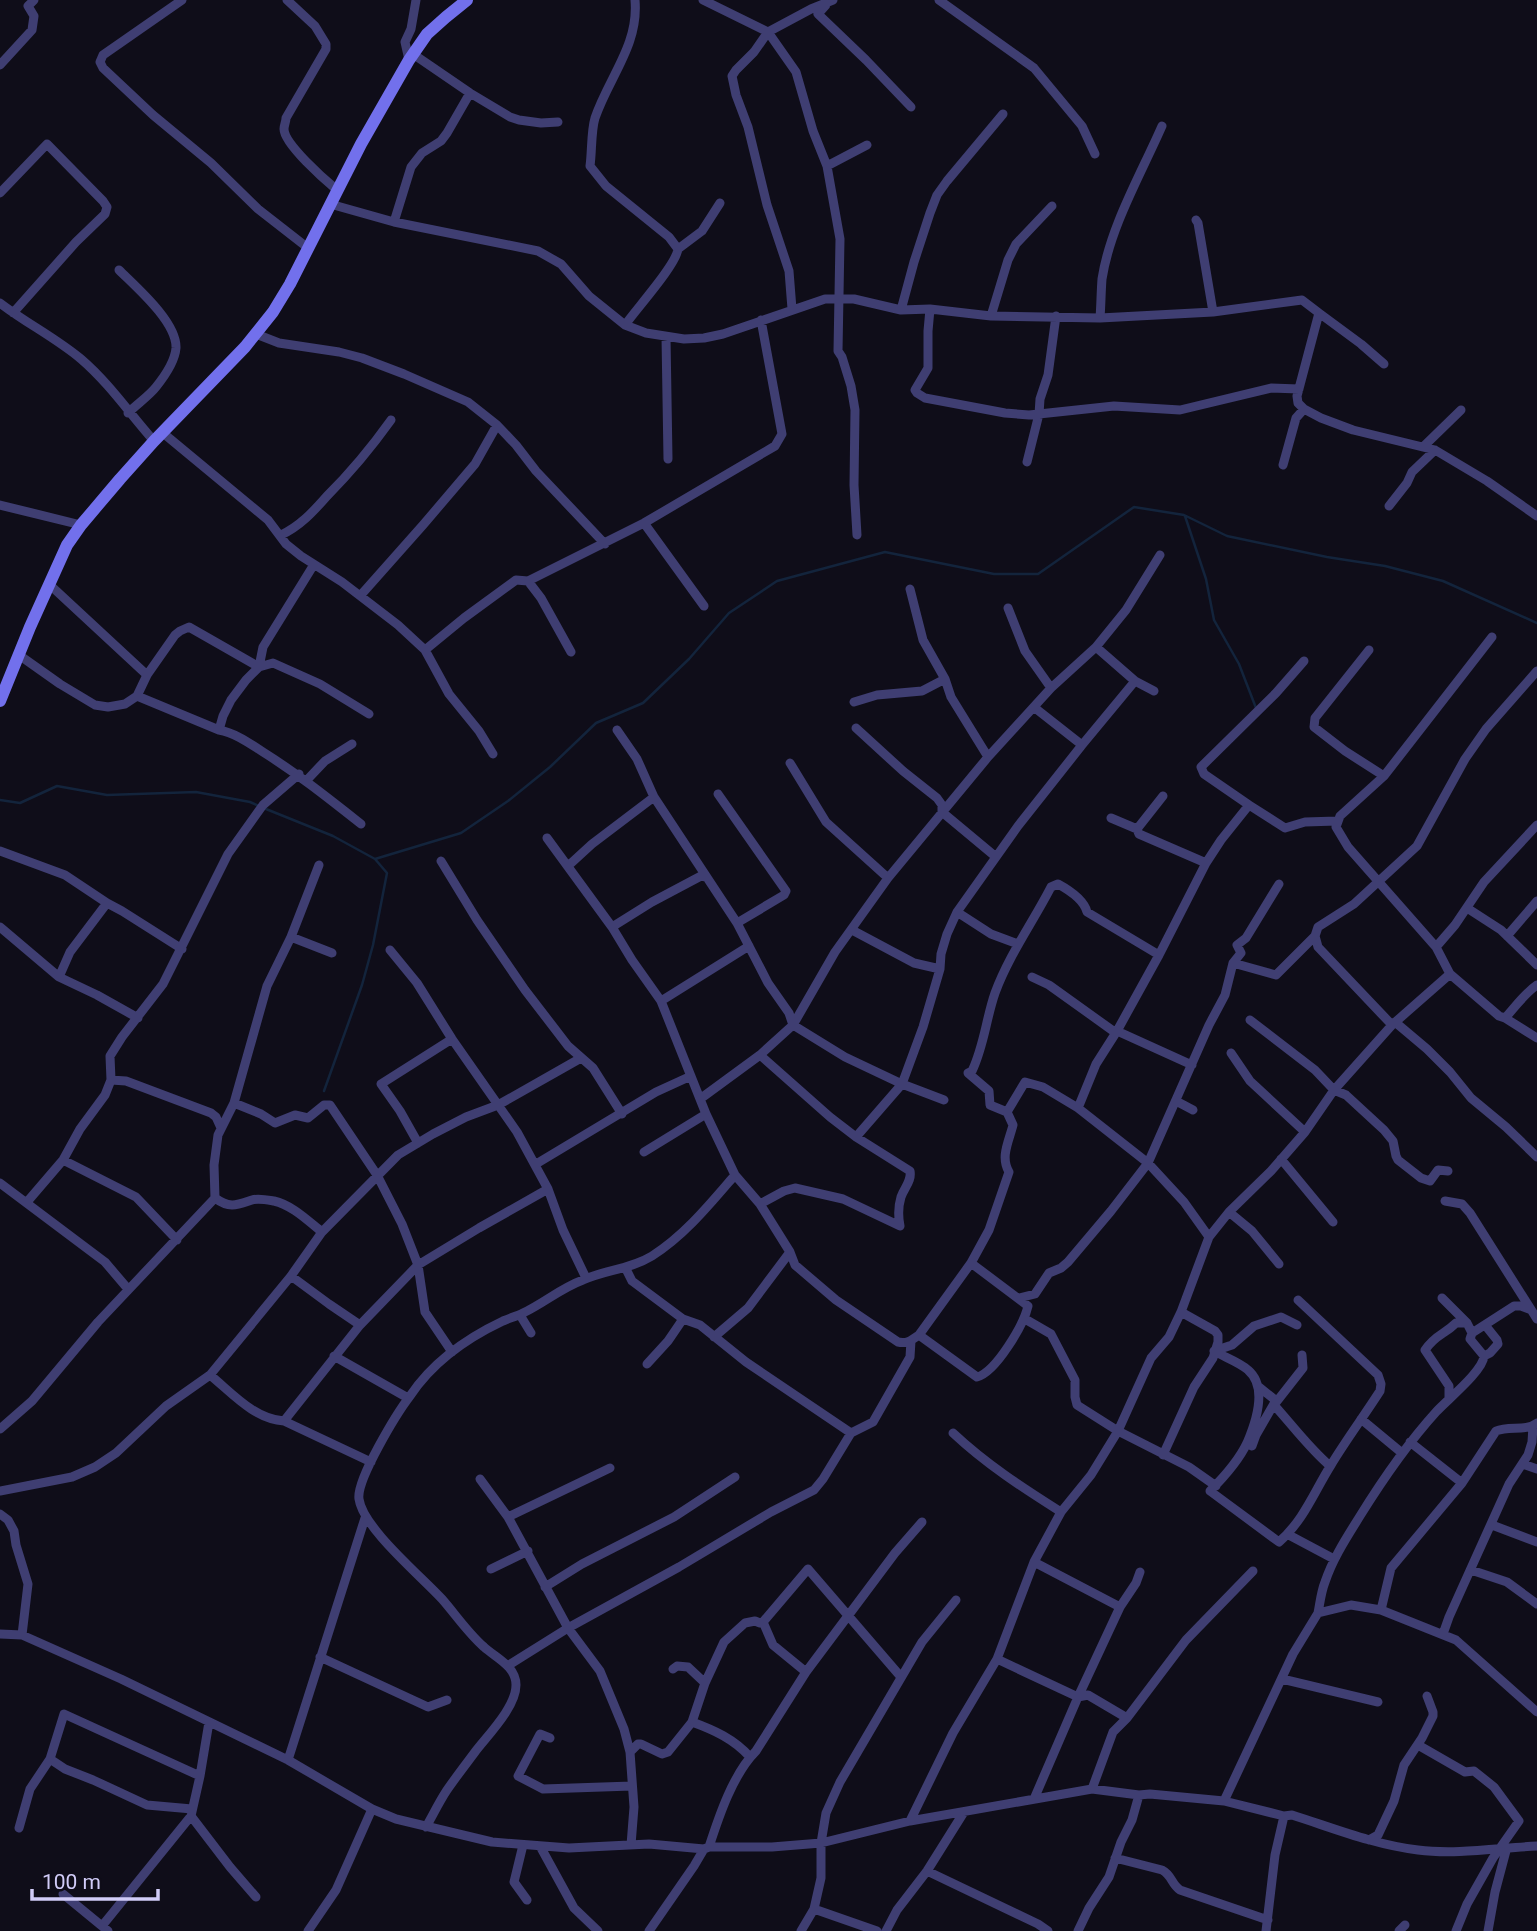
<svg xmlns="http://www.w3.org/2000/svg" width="1537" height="1931" viewBox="0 0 1537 1931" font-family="Roboto,sans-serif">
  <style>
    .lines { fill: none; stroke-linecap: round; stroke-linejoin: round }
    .stream { stroke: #13243c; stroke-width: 2.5 }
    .street { stroke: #3f3e72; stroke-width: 9 }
    .secondary { stroke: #7270ec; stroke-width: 12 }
  </style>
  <rect width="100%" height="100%" fill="#0f0d19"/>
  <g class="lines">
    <path class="stream" d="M1185,516L1206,579L1214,620L1239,664L1256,708
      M0,800L20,803L57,786L107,795L196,792L250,802L259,806
      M266,809L333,836L375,859L461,833L508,801L550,767L596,723L643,703L689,659L729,613L777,581L885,552L994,574H1038L1134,507L1184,515L1227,536L1327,557L1385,566L1443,581L1537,623
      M324,1091L362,985L373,945L387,873L375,859"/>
    <path class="street" d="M182,0L103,55L100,62L103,68L153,115L211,163L258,209L308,248
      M287,0L315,26L326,44V49L286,118C286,122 284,125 284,129C284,144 325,180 337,190
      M703,0L768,32L796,72L813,131L827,166L840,239L838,351L842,357L851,386L855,410L854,485L857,535
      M939,0L1034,68L1082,126L1095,154
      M826,5L818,14L866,60L911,107
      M413,54L470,93L510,117L519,120L541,123L558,122
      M409,60L405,42L411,29L416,0
      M0,65L32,30L34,16L28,6L34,0
      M827,166L867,145
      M0,193L47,144L103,201L107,207L105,214L76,242L13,313
      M330,204L394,222L538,251L561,264L589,296L625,325L646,333L684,339L704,338L723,334L825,299H854L901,310L930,309L991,316L1100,318L1213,312L1302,300L1319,313L1297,396L1298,403L1304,409L1321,418L1353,430L1435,450L1487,481L1537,516
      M1196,220L1198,223L1213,312
      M394,222L411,167L422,153L441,141L447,133L470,93
      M678,249L702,231L720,203
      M119,270C136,287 177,322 176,348C175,361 164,377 156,387C149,396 137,404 128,413
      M0,303C26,323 56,338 81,359C109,383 130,414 154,441
      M792,309L789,271L767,205L748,127L736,95L732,76L736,70L754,52L768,32L811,9L833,0
      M930,309L928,331V368L915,390L917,393L925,398L1005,413L1029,415L1039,414L1027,462
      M901,310L914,262L930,213L937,195L947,181L1003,114
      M1319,313L1361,344L1384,364
      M991,316L1008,260L1016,244L1052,206
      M1056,316L1048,375L1040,399L1039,414L1114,406L1180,410L1271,388L1299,389
      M1100,318C1101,305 1101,292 1102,279C1110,227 1141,174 1162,126
      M625,325C637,308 676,265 678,249L669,237L606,186L590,166C592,152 591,131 595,118C609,77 639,45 635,0
      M256,334L279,343L339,352L362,358L404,374L468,402L497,425L516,445L536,471L605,544
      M666,337L668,459
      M163,433L268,520L286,544L301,556L342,582L398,625L425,650L449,694L479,731L493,754
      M1423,447L1461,410
      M1283,465L1296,418L1304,409
      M0,505L81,525
      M1389,506L1407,483L1412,472L1435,450
      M644,523L704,606
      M281,535C300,526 313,512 327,496C352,471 371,448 391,420
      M528,581L541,598L571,652
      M910,589L923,640L945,679L951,697L988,757
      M360,596L423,525L475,464L497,425
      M1008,608L1025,651L1051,688
      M1492,637L1384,776L1340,816L1336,827L1348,847L1436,947L1450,974L1499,1016L1505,1018C1516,1006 1524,994 1537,985
      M1096,647L1135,681L1154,691
      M425,650L464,618L516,580L528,581L644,523L775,446L782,434L761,320
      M1369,650L1315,718L1314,727L1345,751L1384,776
      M19,655L60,684L95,705L108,707L125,704L137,696L147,675L50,585
      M147,675L175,635L180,631L189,627L259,667L273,663L320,684L369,714
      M137,696L219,730C235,733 249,743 263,752C298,774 328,798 361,824
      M854,702L877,695L922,691L945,679
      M1035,708L1082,745L1135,681
      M856,728L903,771L937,798L942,805V812L996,857
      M219,730L223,716L231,700L246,680L259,667L263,647L313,566
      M617,730L637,759L654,797L737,923L768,983L789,1013L793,1025L845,1057L902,1084L944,1100
      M790,763L826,822L888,878
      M306,781L325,761L352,744
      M718,794L786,891L784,895L737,923
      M1163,796L1137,829L1139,834L1206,863
      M1249,805L1285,828L1305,822L1337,821
      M1111,818L1137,829
      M547,838L612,927L632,960L661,1001L706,1114L735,1175L760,1204L790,1252L795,1265L836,1300L898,1342C907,1344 912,1340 919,1335L971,1263L989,1230L1009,1172C1000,1157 1009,1141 1013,1125L1007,1112L990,1105L989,1091L968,1073L972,1071C984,1046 986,1019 995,993C1009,955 1033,922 1051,887L1058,884C1069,890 1084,900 1087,912L1159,955
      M0,851L65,875L107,903L122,911L182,949
      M441,861L477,920L525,990L568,1046L593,1068L622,1114
      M568,866L592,844L654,797
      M1467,908L1501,930L1537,965
      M957,912L991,934L1018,944
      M0,927L59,977L97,995L138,1018
      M612,927L652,902L701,876L706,877
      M852,930L914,963L940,969
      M1507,936L1537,901
      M291,937L332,953
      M1436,947L1455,925L1484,882L1537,825
      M390,950L417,983L452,1039L517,1132L548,1189L563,1230L586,1278
      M1233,963L1276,975L1315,936
      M59,977L70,952L107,903
      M1032,977L1049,985L1116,1033
      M661,1001L749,946
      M1505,1018L1537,1038
      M1250,1020L1315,1070L1334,1090L1346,1095L1384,1130L1393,1141L1396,1156L1398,1160L1421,1178L1430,1181L1438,1170L1448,1171
      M1395,1022L1427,1049L1450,1072L1471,1098L1506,1127L1537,1157
      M1392,1025L1318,947L1315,936L1318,927L1354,904L1417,846L1465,759L1486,729L1537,671
      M1117,1031L1192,1065
      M1231,1053L1250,1081L1305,1132
      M760,1055L830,1117L856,1137L910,1171C912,1181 904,1188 901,1197C898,1207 898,1216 900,1226
      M111,1080L126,1081L211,1113L216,1117L221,1128
      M700,1099L760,1055L793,1025L835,952L888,878L988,757L1051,688L1096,647L1126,610L1160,555
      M1176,1101L1193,1110
      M234,1103L261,1114L275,1123L295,1115L308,1118L324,1105H330L377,1175L402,1224L418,1265L425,1312L452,1352
      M1078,1108L1096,1064L1117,1031L1159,955L1206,863L1221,840L1249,805L1204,774L1201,767L1276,693L1304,661
      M1007,1112L1025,1082L1043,1087L1078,1108L1148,1163L1184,1202L1209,1237
      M856,1137L902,1084L923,1027L940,969L941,954L947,934L957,912L1018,826L1082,745
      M418,1143L400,1111L381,1084L452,1039
      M644,1152L706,1114
      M1281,1159L1333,1222
      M63,1160L136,1197L177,1240
      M536,1164L656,1092L691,1076
      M0,1183L105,1262L128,1289
      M215,1198C230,1209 237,1205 252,1200C258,1198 268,1200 274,1201C292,1205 308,1221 322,1232
      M1445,1201L1462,1204L1470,1213L1537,1319
      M27,1202L63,1160L80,1129L105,1095L111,1080L110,1056L122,1037L163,984L228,854L263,805L299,774
      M760,1204L784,1191L795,1188L843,1199L900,1226
      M1229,1212L1252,1231L1279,1264
      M291,1276L329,1304L360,1325
      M1019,1298L1035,1294L1049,1273L1061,1268L1068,1262L1111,1211L1148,1163L1209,1025L1225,995L1233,963L1241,953L1237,945L1246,938L1279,884
      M520,1315L531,1333
      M1025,1319L1051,1334L1075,1380V1397L1077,1405L1118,1431L1189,1467L1216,1486
      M1472,1333L1514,1306H1521L1529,1309
      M919,1335L977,1377C996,1372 1024,1324 1028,1306L971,1263
      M714,1337L748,1308L790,1252
      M1214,1351C1224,1357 1239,1362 1248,1370C1268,1387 1256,1422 1247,1443C1239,1460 1224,1477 1210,1491L1279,1542C1304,1520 1314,1492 1331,1465C1346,1440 1364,1416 1380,1391L1381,1384L1378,1375L1298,1300
      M1214,1351L1232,1345L1254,1326L1281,1317L1297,1325
      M1302,1355L1303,1368L1274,1405C1293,1426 1309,1448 1330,1466
      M334,1356L408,1398
      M1484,1356L1490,1353L1498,1344L1497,1340L1485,1325
      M647,1364L668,1341L683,1319
      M210,1375C232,1393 254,1419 284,1421L371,1462
      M1449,1397V1386L1425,1350C1436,1334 1444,1335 1456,1323H1467
      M1361,1419L1402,1453
      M284,1421L360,1325L418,1265L479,1228L548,1189
      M0,1429L32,1401L98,1322L215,1198L214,1165L218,1135L234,1103L267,986L291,937L319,865
      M851,1433L873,1422L910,1357L911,1341
      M953,1433C986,1464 1023,1488 1061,1512
      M1410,1442L1462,1483
      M1252,1446L1256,1435L1275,1402L1274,1399L1259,1387
      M1163,1455L1194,1387L1213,1358L1218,1342V1335L1215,1331L1181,1312
      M1523,1464L1537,1469
      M480,1479L508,1517L568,1628L600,1671L624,1729L630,1752L634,1807L631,1845
      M0,1491L72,1477L95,1467L116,1453L166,1406L210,1375L291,1276L322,1232L398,1155L433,1134L466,1117L498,1105L581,1058
      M0,1514L8,1520L14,1531L16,1545L28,1584L22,1635
      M508,1517L610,1468
      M1492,1525L1537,1542
      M1287,1534L1334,1559
      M1034,1562L1120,1607
      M491,1569L528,1551
      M1471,1570L1507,1582L1537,1604
      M545,1587L582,1564L674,1517L735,1477
      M1381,1610L1391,1568L1462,1483L1496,1431C1509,1425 1525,1432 1537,1423
      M1318,1613C1320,1603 1321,1592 1325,1582C1333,1558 1347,1537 1360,1516C1383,1479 1407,1444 1436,1412C1448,1399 1483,1371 1484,1356L1470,1339L1472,1333L1467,1323L1442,1298
      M763,1622L773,1645L806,1672
      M0,1634L22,1635L121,1679L288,1760L372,1809L396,1819L492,1842L569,1848L649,1844L704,1849L709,1847H772L821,1843L910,1821L1092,1789L1139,1795L1150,1794L1224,1801L1284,1816L1292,1815C1333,1828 1375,1845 1418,1850C1456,1855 1498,1848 1537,1846
      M1443,1634L1449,1617L1509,1484L1528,1455L1532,1442L1533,1426
      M320,1657L428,1707L447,1700
      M997,1659L1078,1697L1088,1695L1127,1718
      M509,1665L568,1628L679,1567L771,1512L814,1490L823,1479L851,1433L746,1362L700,1325L683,1319L632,1281L625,1267
      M673,1669L677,1666L688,1667L705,1683
      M1282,1679L1378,1702
      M692,1722C714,1730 734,1739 750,1757
      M550,1738L540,1734L518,1776L543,1789L632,1786
      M1418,1745L1465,1772L1474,1771L1494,1787L1519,1821L1493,1858L1467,1904L1456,1931
      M630,1752L638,1744H641L662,1754L668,1752L692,1722L705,1683L724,1642L745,1623L755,1621L760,1623L763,1622L808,1569L901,1677
      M50,1759L65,1769L93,1780L147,1805L192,1809
      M288,1760L365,1518
      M1092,1789L1113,1732L1127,1718L1186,1640L1253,1571
      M1034,1799L1078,1697L1120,1607L1136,1583L1140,1572
      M1224,1801L1293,1654L1318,1613L1351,1605L1381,1610L1456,1640L1537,1712
      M191,1816L230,1867L256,1897
      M910,1821L953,1733L997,1659L1034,1562L1061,1512L1091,1475L1118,1431L1151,1358L1169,1337L1181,1312L1209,1237L1229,1212L1271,1171L1305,1132L1334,1090L1392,1025L1450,974
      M426,1827C433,1815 439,1802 447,1790C456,1777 466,1764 475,1752C488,1735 516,1707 516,1685C516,1666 496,1658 484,1647C468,1633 456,1615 442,1599C421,1576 363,1528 359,1499C356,1480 397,1413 410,1396C432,1363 467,1338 503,1321C510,1318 517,1316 523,1313C544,1303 561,1288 583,1280C605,1270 631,1269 652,1256C685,1235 710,1204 735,1175
      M19,1828L30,1789L50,1759L64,1714L200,1776
      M1369,1840L1378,1835L1394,1801L1404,1765L1422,1738L1433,1716V1712L1427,1696
      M523,1845L514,1882L527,1900
      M540,1846L574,1908L598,1931
      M709,1847C719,1816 733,1774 756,1751L806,1672L895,1553L922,1522
      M1115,1858L1162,1870C1172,1875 1171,1884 1180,1890L1268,1920
      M927,1871L1038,1924L1048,1931
      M63,1894L108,1931
      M814,1909L877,1931
      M102,1926L191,1816L200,1776L209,1722
      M308,1931L336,1890L372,1809
      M649,1931L694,1866L704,1849
      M801,1931L814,1909L821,1878V1843L826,1813L840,1782L922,1642L956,1600
      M886,1931L897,1910L927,1871L964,1812
      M1078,1931L1089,1908L1109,1877L1121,1842L1132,1820L1139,1795
      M1266,1931L1275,1855L1284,1816
      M1399,1931L1405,1925
      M1488,1931L1495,1892L1507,1847"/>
    <path class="secondary" d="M0,701L30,627L67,545L81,525L120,479L154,441L245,347L273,312L290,284L361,144L409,60L427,34L446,17L467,0"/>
  </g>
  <path d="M32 1889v10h126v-10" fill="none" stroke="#d1ccf8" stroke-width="3.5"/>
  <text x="42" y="1889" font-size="21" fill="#d1ccf8" stroke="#0f0d19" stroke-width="5" paint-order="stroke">100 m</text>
</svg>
